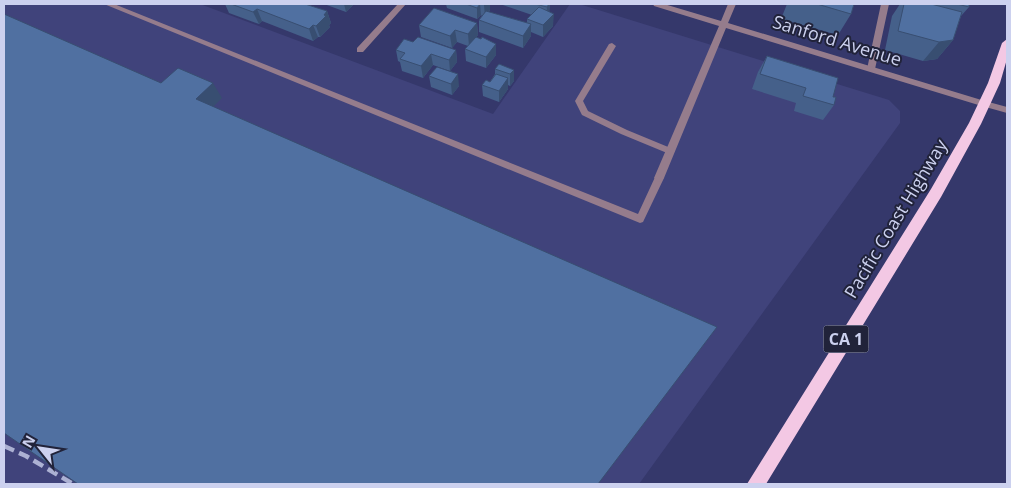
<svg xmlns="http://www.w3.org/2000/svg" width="1011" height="488" viewBox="0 0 1011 488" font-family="'Open Sans',sans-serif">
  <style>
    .built { fill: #40437b }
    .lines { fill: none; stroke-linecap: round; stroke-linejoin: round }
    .service { fill: #957c8c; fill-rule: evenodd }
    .minor { fill: #957c8c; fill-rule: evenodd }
    .tertiary { fill: #957c8c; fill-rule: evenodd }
    .trunk { fill: #f3c8e4; fill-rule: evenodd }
    .rail { stroke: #acb1d3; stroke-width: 4.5; stroke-dasharray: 11 5.5; stroke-linecap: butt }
    .wall { fill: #45608a }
    .shaded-wall { fill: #384e71 }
    .building { fill: #5070a1; stroke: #384e71 }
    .labels { text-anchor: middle; stroke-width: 4; stroke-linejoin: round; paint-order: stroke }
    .shield { fill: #21233a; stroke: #999db9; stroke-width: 1 }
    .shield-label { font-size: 16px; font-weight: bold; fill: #ccd1ef }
    .street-label { font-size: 18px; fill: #ccd1ef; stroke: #21233a }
  </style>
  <rect width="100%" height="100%" fill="#35386b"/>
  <path class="built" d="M4,4H200L493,114L570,4H579L889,100L900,111V123L639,484H4Z"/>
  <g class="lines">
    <path class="service" d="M104,4H114L638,214L656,175H662L664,178L643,222L640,223Z
      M881,4H889L875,69L871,72L867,69Z
      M612,43L616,46L583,101L588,111L627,130L673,149L675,151L673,153H667L621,134L582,115L575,101L609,44Z"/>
    <path class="minor" d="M398,4H406L363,52H357V48Z
      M653,4H664L721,21L728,4H736L728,23L988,102L989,104L985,107L726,28L664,178L659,182L654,178L719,26L654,6Z"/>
    <path class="tertiary" d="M985,101L1007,107V113L982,106L981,104Z"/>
    <path class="trunk" d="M1007,39V59L1000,83L981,124L941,197L766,484H747L931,189L969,123L988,83L1002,43Z"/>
    <path class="rail" d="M4,446L26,456L73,484"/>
  </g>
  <path class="wall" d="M225,4H305L327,11L331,23L329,25L330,27L320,37H318L313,41L262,21L259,24L229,13Z
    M324,4H354L346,12Z
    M446,4H490V10L489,12L527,23V19L532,15L500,4H550L549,12L553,26L543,37L531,32V36L523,48L479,32V20L482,16L481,15L477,19L447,8Z
    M787,4H854L851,14L838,35L781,19Z
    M898,4H969V7L961,16L953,40L937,59L923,61L885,50L892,16L900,4Z
    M477,23L478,35L476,37L496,55L486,68L466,61L465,49L468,46L457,42L452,48L421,37L419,25Z
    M413,42L456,50L457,62L450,71L433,65L423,78L402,71L400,62L398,61L396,50Z
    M767,56L833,97L834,105L823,120L794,111L796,103L752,89L758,72Z
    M495,69L514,70V81L510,86L508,85V89L499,102L483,96L482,85L490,82L495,74Z
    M429,76L459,86L452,95L431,87Z"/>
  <path class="shaded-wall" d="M344,4H354L346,12Z
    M480,4L481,15L477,19V8Z
    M485,4H490V10L485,17L484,5Z
    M544,4H550L549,14L546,19L547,7Z
    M257,9L262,21L259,24L253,12Z
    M327,11L331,23L329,25L330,27L320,37L316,26Z
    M554,14L553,26L543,37V25Z
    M477,23L478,35L469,46L468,34Z
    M531,24V36L523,48V36Z
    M313,25L318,37L313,41L309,29Z
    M455,30L457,42L452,48L450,36Z
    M953,40L937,59L923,61L939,42Z
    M496,44V55L486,68V57Z
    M456,50L457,62L450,71L449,60Z
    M431,54L433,65L423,78L421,66Z
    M514,70V81L510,86V74Z
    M458,74L459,86L452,95L451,84Z
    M508,78V89L499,102V91Z
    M213,83L222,98L206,114L196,99Z"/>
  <path class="building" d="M231,4H305L327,11L324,15L326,16L316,26L313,25L309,29L257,9L253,12Z
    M466,4H480L477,8Z
    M535,4H549L547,7Z
    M817,4H854L851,14Z
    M904,4H931L962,12L953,40L939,42L898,31Z
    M957,4H969V7Z
    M539,7L554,14L543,25L527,19Z
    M434,8L477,23L468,34L455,30L450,36L419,25Z
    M486,11L531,24L523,36L479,20Z
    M4,14L161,83L178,68L213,83L196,99L717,327L598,484H78L4,433Z
    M418,37L456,50L449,60L431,54L421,66L400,59L405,53L396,50L404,39L413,42Z
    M476,37L481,39L482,37L496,44L486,57L465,49Z
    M767,56L838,78L833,97H836L834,105L803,96L806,88L760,74Z
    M499,64L514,70L510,74L495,69Z
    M437,67L458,74L451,84L429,76Z
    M496,74L508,78L499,91L482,85L486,80L490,82Z"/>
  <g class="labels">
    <rect class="shield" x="823.5" y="325.5" width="45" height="27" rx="4"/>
    <g class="shield-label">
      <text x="846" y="345">CA 1</text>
    </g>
    <g class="street-label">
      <text transform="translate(837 41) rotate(17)" y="6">Sanford Avenue</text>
      <text transform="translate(896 219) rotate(-59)" y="6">Pacific Coast Highway</text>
    </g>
  </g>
  <rect width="1011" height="488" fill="none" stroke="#ccd1ef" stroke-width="10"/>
  <g transform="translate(40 448) rotate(300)" stroke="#21233a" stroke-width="4" paint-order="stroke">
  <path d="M0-4L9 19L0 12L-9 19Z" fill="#ccd1ef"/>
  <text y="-8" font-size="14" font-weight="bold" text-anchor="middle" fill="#ccd1ef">N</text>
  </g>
</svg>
